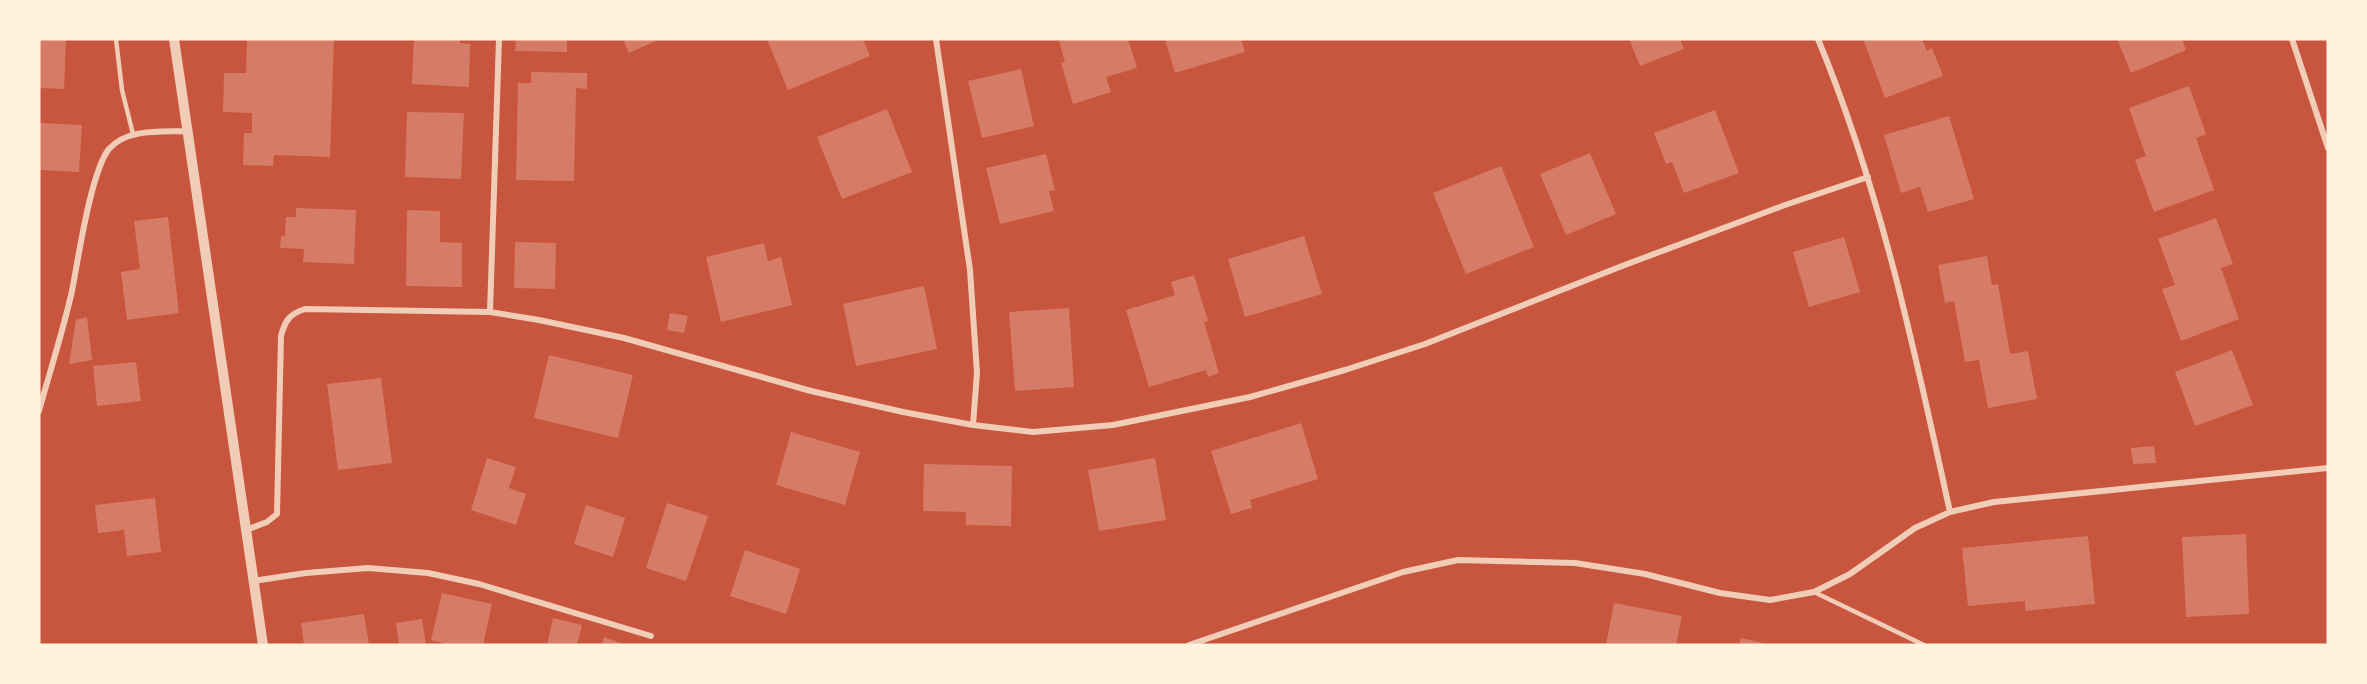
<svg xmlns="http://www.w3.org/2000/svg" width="2367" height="684" viewBox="0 0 2367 684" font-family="'Noto Serif',serif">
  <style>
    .building { fill: #d67c66 }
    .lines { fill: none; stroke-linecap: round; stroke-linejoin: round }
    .service { stroke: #f1ccb7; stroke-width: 4.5 }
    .minor { stroke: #f1ccb7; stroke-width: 6 }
    .tertiary { stroke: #f1ccb7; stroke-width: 10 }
  </style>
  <rect width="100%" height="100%" fill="#c8553d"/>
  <path class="building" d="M39,39H66L64,89L39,88Z
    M247,39H334L330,157L274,155L273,166L243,165L244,133H252V113L223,112L224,73H246Z
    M414,39H460V43L470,44L469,87L412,84Z
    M516,39H567V52L515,51Z
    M623,39H660L629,53Z
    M767,39H863L870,56L788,90Z
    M1066,39H1128L1137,68L1106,77L1111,92L1073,104L1061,63L1065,62L1059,41Z
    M1165,39H1241L1245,52L1175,73Z
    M1629,39H1680L1684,49L1640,66Z
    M1863,39H1922L1927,51L1932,48L1943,76L1885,98Z
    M2117,39H2182L2186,50L2131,73Z
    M1021,69L1034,126L982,138L968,81Z
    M531,72L587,73V89L576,88L574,181L516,180L518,83H531Z
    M2189,86L2206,134L2196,138L2214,190L2154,212L2135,160L2146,156L2129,108Z
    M887,109L912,172L842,199L817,137Z
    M1715,110L1739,173L1684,193L1672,162L1666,164L1654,133Z
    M407,112L464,113L461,179L405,177Z
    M1949,116L1974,199L1928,212L1920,187L1901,193L1884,135Z
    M39,123L82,125L79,172L39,170Z
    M1590,153L1616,214L1566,235L1540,174Z
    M1046,154L1055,190L1049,191L1054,211L1000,224L986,168Z
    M1501,166L1534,247L1466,274L1433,193Z
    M296,208L356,210L354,264L303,262L304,249L280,248L281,236H285L286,217H296Z
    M407,210L440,211V242L462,243V287L406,286Z
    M168,217L179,313L127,320L121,272L140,269L134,221Z
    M2216,218L2233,264L2221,268L2239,319L2181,341L2162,289L2175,285L2158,239Z
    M1304,236L1322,294L1245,317L1228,259Z
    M1844,237L1860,292L1809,307L1793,252Z
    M515,242L556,243L555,289L514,288Z
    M764,243L768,261L781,257L792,305L721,322L706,257Z
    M1987,256L1992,285L1998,284L2010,354L2028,351L2037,399L1988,408L1979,360L1965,362L1954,301L1945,303L1938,265Z
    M1194,275L1208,321L1204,322L1219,373L1208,377L1206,370L1149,387L1126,310L1175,295L1171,282Z
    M924,286L937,349L856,366L843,304Z
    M1069,308L1074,387L1015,391L1009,312Z
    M670,313L688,316L684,333L667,330Z
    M87,317L92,360L69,364L76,320Z
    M2232,350L2253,405L2195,426L2175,372Z
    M549,355L633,375L618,438L534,418Z
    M136,362L141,401L97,406L93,366Z
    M381,378L392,463L338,470L327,384Z
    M1301,423L1318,479L1250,500L1252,508L1231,514L1211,451Z
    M791,432L860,452L845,505L776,485Z
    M2154,446L2156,463L2133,464L2131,448Z
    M487,458L516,467L509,488L526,494L516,525L471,510Z
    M1155,458L1166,520L1099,531L1088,470Z
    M924,464L1012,466L1011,526L966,525V512L923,511Z
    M155,498L161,552L127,556L124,530L98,533L95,505Z
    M667,503L708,516L686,581L646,568Z
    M586,505L625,518L613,557L574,544Z
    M2246,534L2249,614L2186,617L2182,537Z
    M2088,536L2095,604L2025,611V601L1968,606L1962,548Z
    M745,550L800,569L786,614L730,596Z
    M442,593L492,604L483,645H451L431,640Z
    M1614,603L1682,616L1676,645H1606Z
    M364,614L369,645H304L301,623Z
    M553,618L582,625L577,645H547Z
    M422,619L426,645H399L396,623Z
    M604,637L626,645H602Z
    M1741,638L1767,644L1766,645H1739Z"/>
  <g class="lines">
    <path class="service" d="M116,39L122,90L133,134
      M1814,592L1924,645"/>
    <path class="minor" d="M936,39L970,270L977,373L973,425
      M1818,39C1881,191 1915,352 1950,512
      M2292,39L2328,148
      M490,312L499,39
      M39,411C50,371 63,331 72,291C78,260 91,171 109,149C127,128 162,132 187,131
      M246,530L267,522L277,514L281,336C285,321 289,314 305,309L490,312L539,320L624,338L811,391L903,412L973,425L1033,432L1113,425L1250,397L1345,370L1425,344L1622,266L1785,205L1868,177
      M253,581L306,573L368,568L428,573L479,584L651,636
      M1189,645L1403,572L1458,560L1575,563L1645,574L1720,593L1770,600L1814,592L1850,574L1915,528L1950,512L1994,502L2328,468"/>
    <path class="tertiary" d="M174,39L263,645"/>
  </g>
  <rect width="2367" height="684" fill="none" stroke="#fff3e0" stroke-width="81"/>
</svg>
